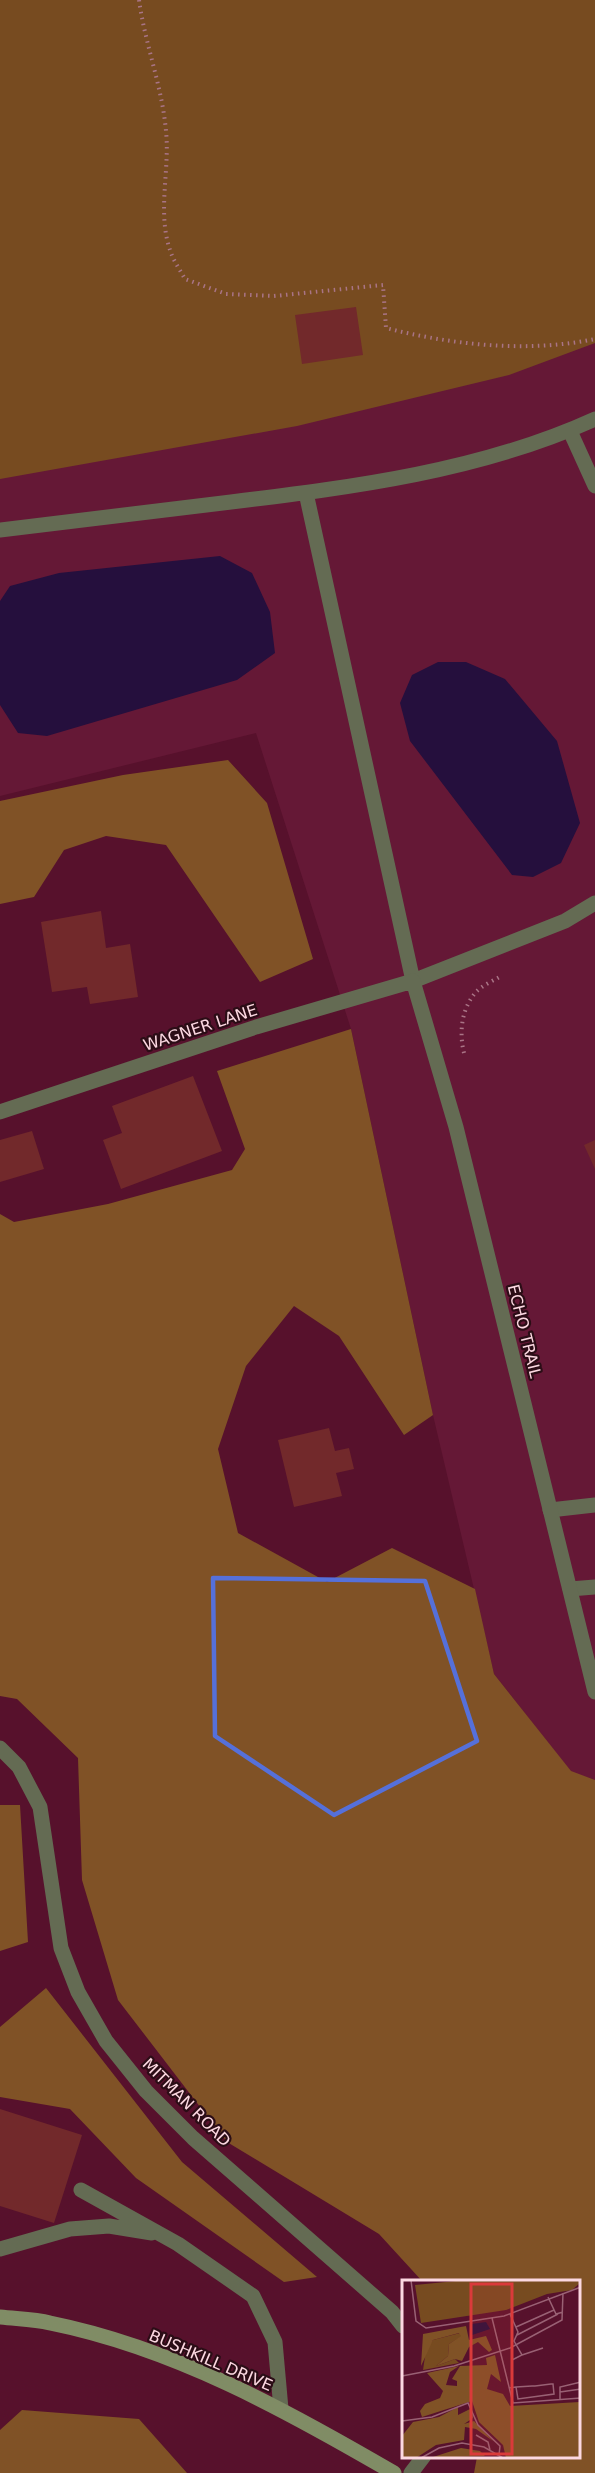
<svg xmlns="http://www.w3.org/2000/svg" width="595" height="2473" viewBox="0 0 595 2473" font-family="'DejaVu Sans',sans-serif">
  <style>
    .built { fill: #651836 }
    .green { fill: #774b20 }
    .forest { fill: #805226 }
    .water { fill: #250f3d }
    .building { fill: #72292b }
    .lines { fill: none; stroke-linecap: round; stroke-linejoin: round }
    .path { stroke: #a97486; stroke-width: 4; stroke-dasharray: 1.5 4.5; stroke-linecap: butt }
    .lane { stroke: #646b53; stroke-width: 15 }
    .street { stroke: #646b53; stroke-width: 15 }
    .secondary { stroke: #808c65; stroke-width: 15 }
    .marked { fill: none; stroke: #5570da; stroke-width: 4.5; stroke-linejoin: round }
    .labels { text-anchor: middle; stroke-width: 4.5; stroke-linejoin: round; paint-order: stroke }
    .street-label { font-size: 16px; fill: #fcd8e1; stroke: #2b0d16 }
    .inset-road { fill: none; stroke: #996174; stroke-width: 1.5 }
    .view { fill: #da3a3a; fill-opacity: 0.15; stroke: #da3a3a; stroke-width: 3 }
    .inset-edge { fill: none; stroke: #fcd8e1; stroke-width: 3 }
  </style>
  <rect width="100%" height="100%" fill="#57112c"/>
  <path class="built" d="M0,0H595V1780L571,1772L494,1674L433,1415L351,1029L256,733L0,796Z"/>
  <path class="green" d="M0,0H595V343L509,375L297,426L0,479Z"/>
  <path class="forest" d="M228,760L267,803L313,959L260,982L166,845L106,836L64,850L34,897L0,904V801L123,775Z
    M351,1029L433,1415L404,1435L339,1336L294,1306L246,1366L218,1449L238,1533L327,1582L392,1548L475,1589L494,1674L571,1771L595,1780V2473H474L477,2457L578,2456V2281H422L379,2234L227,2142L118,2000L82,1880L78,1758L17,1699L0,1696V1214L14,1222L108,1204L232,1170L245,1149L217,1071Z
    M0,1805H20L28,1942L0,1951Z
    M46,1988L182,2162L317,2277L284,2282L136,2178L70,2109L0,2097V2027Z
    M22,2410L139,2419L187,2473H0V2430Z"/>
  <path class="water" d="M220,556L252,573L270,612L275,653L237,680L47,736L18,733L0,705V601L10,586L59,573Z
    M438,662H466L505,679L557,741L580,823L561,863L533,877L512,875L410,741L400,703L412,675Z"/>
  <path class="building" d="M356,307L363,355L302,364L295,315Z
    M101,911L106,948L130,944L138,997L90,1004L87,987L52,992L41,922Z
    M193,1076L222,1151L121,1189L103,1140L122,1133L112,1106Z
    M32,1131L44,1169L0,1182V1140Z
    M595,1140V1169L584,1145Z
    M329,1428L335,1451L349,1448L354,1469L336,1473L342,1496L294,1507L278,1440Z
    M0,2109L82,2135L54,2223L0,2206Z"/>
  <g class="lines">
    <path class="path" d="M139,0C145,44 162,86 166,131C170,170 157,212 170,250C173,260 180,270 185,279L226,294L274,296L383,285L386,328C453,345 527,353 595,339
      M464,1053C459,1033 461,1008 477,991C483,985 493,981 501,976"/>
    <path class="lane" d="M570,431L595,486
      M306,493L413,981L565,921L595,903
      M0,530C77,520 154,511 231,502C354,487 481,471 595,419
      M550,1510L595,1505
      M570,1589L595,1587
      M81,2190L178,2244L253,2296L275,2342L281,2409
      M0,2249L70,2229L109,2226L152,2233"/>
    <path class="street" d="M0,1112L256,1027L413,981L456,1127L595,1692
      M0,1748L19,1767L40,1807L61,1948L78,1992L106,2041L146,2091L193,2138L392,2312L403,2326
      M411,2473L424,2456"/>
    <path class="secondary" d="M0,2317C17,2319 34,2319 50,2323C174,2348 286,2410 394,2473"/>
  </g>
  <path class="marked" d="M213,1578L425,1581L477,1741L334,1815L215,1736Z"/>
  <g class="labels">
    <g class="street-label">
      <text transform="translate(200 1027) rotate(-18)" y="6">WAGNER LANE</text>
      <text transform="translate(525 1331) rotate(76)" y="6">ECHO TRAIL</text>
      <text transform="translate(187 2102) rotate(45)" y="6">MITMAN ROAD</text>
      <text transform="translate(211 2360) rotate(23)" y="6">BUSHKILL DRIVE</text>
    </g>
  </g>
  <g transform="translate(402 2280)">
    <rect width="178" height="178" fill="#57112c"/>
    <path d="M64,0H179L178,3L170,10L145,14L104,30L19,43L13,5ZM58,53L60,56L47,64L46,76L34,86L53,79L57,83L21,90L24,70L31,60Z" fill="#774b20"/>
    <path d="M64,46L67,60L84,56L90,70L87,72L76,62L67,67L60,81L53,79L34,86L46,76L47,64L59,56L57,53L31,60L19,86L21,54ZM93,75L99,102L89,94L85,109L101,114L108,126L178,122V178H104L101,165L77,142L70,121L20,137L18,131L23,124L38,118L41,111L25,93L57,86L48,92L44,105L55,106V101L50,99L58,86L85,85L84,78ZM56,127V135L70,128L71,138L62,144L72,141L91,161L74,149L63,147L62,160L34,165L14,178H0V156L11,142L37,137ZM59,168L78,171L83,176L28,178Z" fill="#805226"/>
    <path d="M84,42L88,49L70,55V44Z" fill="#250f3d"/>
    <path class="inset-road" d="M9,0L14,41L24,48L102,36L179,7M146,17L154,34L161,32M108,34L116,52L112,61L120,75L110,80M90,38L111,123L179,118M114,47L152,30M115,55L156,34M120,75L141,68M0,96L52,86L108,68L160,40L161,13M107,108L114,107L130,106H133L149,104H151L152,114L116,119L114,107M158,112L179,109M158,120V107L179,102M0,141L30,137L66,123L76,145L98,166L97,175M74,155L86,162L88,170M19,178L37,168L60,163L82,167L101,178"/>
    <path class="view" d="M69,4H110V174H69Z"/>
    <rect width="178" height="178" class="inset-edge"/>
  </g>
</svg>
